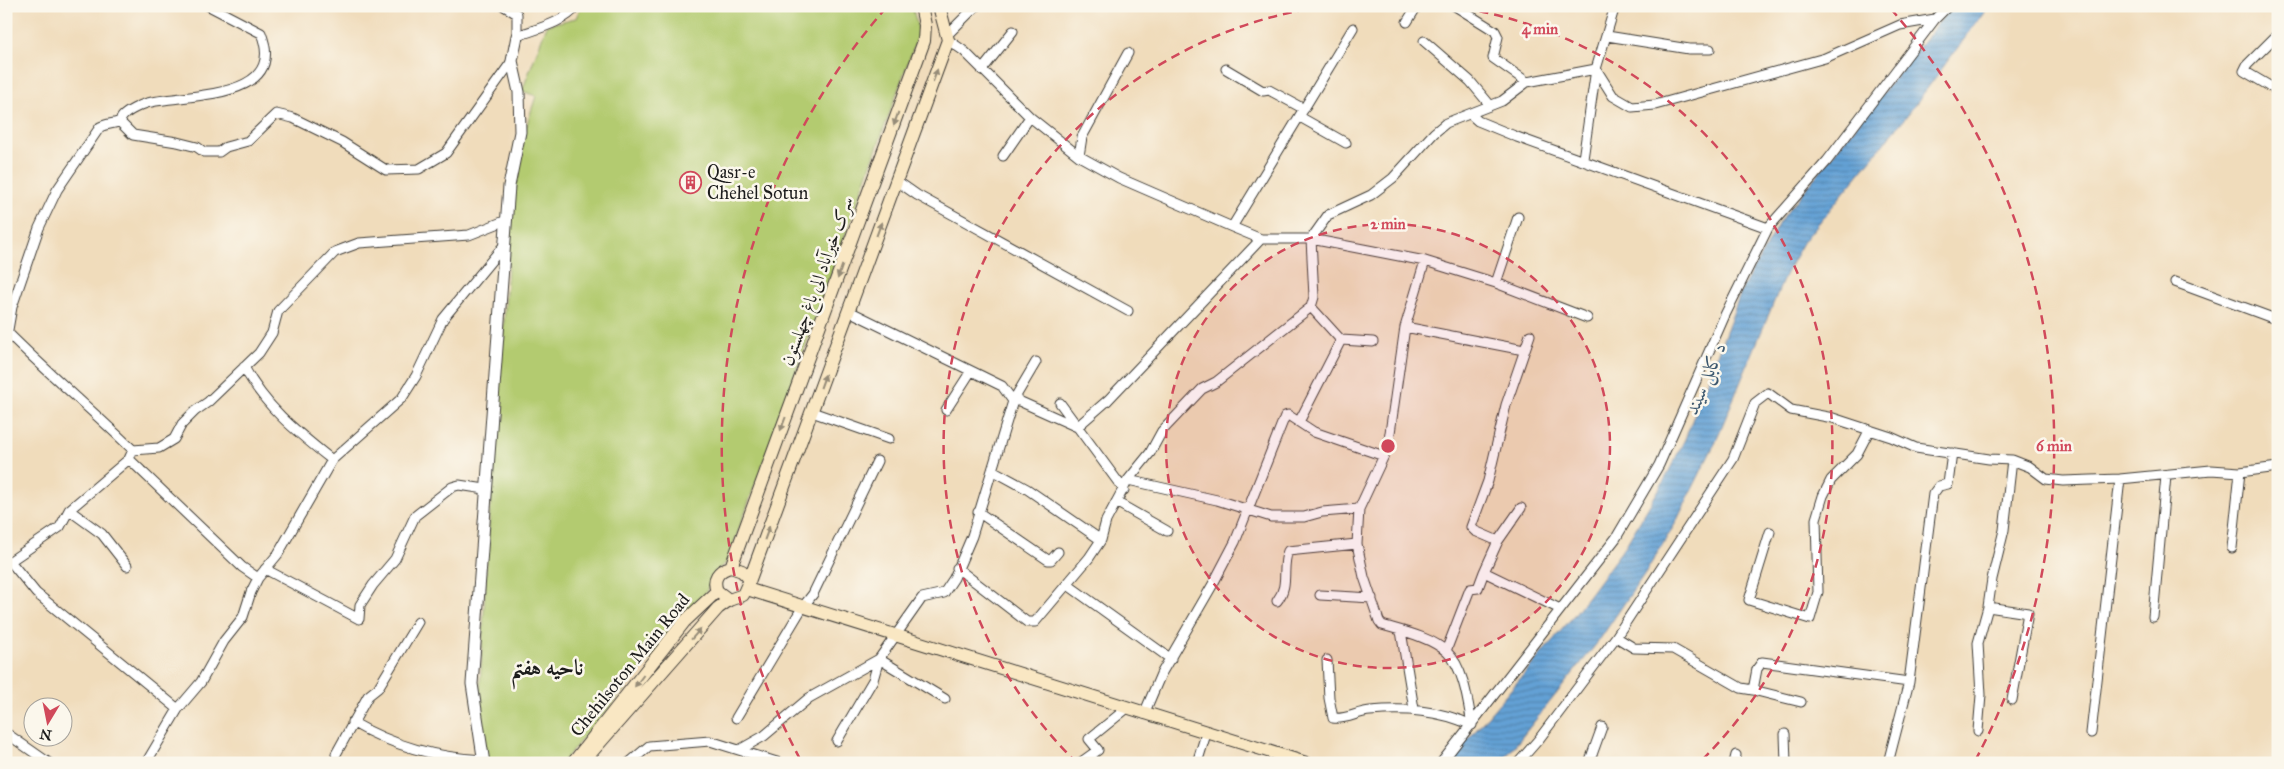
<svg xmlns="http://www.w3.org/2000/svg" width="2284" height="769" viewBox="0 0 2284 769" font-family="'IM FELL Great Primer',Amiri,serif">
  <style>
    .park { fill: #b3cb70; stroke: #687446 }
    .water { fill: url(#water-rules); stroke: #405e78 }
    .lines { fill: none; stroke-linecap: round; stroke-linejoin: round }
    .minor-casing { stroke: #3c3934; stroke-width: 11 }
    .tertiary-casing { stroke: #3c3934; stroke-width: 13 }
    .secondary-casing { stroke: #3c3934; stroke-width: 14 }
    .minor { stroke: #fff; stroke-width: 9 }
    .tertiary { stroke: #fff; stroke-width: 11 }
    .secondary { stroke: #f9e7c3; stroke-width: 12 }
    .oneway { fill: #968c78 }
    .ring { fill: none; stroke: #d1495b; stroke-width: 2.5; stroke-dasharray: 9 6 }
    .labels { text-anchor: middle; stroke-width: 5; stroke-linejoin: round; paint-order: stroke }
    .poi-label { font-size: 18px; fill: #1c1c1c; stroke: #fbf7ec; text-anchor: start }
    .street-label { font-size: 18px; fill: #1c1c1c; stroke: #fbf7ec }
    .water-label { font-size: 19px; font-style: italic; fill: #3c586f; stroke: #fbf7ec }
    .district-label { font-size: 22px; font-weight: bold; fill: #1c1c1c; stroke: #fbf7ec }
    .centre { fill: #d1495b; stroke: #fbf7ec; stroke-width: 2.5 }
    .ring-label { font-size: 15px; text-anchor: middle; font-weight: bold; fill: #d1495b; stroke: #fbf7ec; stroke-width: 5; stroke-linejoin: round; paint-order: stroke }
  </style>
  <defs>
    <pattern id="water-rules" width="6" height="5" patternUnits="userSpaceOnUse" patternTransform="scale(1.25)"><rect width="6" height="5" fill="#63a1d5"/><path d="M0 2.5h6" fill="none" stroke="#5182ac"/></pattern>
  </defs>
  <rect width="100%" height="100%" fill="#fbf7ec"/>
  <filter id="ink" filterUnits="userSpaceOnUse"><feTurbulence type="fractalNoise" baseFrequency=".02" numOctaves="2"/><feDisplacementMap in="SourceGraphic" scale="10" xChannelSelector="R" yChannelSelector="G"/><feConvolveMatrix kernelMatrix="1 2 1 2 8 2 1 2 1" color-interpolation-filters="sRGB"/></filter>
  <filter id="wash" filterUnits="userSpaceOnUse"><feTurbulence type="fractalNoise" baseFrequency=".0096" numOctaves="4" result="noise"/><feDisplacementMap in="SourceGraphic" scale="20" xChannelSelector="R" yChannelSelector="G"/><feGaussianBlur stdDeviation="1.12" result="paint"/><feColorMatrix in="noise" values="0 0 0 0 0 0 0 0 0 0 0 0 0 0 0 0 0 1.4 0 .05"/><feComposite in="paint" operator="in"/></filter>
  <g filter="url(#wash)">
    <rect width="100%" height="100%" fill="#f0dcbb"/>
    <path class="park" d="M581,6H912L919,32L727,562L715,572L705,594L562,763H487L479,708L487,551L516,158L536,96L522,91L547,25L576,18Z"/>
    <path class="water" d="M1952,6H1989L1908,114L1804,241L1786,273L1715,443L1675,524L1647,570L1598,642L1501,763H1448L1571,619L1626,545L1665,479L1685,439L1743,287L1780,221Z"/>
  </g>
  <g filter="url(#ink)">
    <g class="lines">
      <defs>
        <path id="minor" d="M504,6L517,14V36C536,29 564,23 577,6
          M1455,6L1495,31L1498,37L1493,58L1527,82
          M1407,22L1417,6
          M2278,34L2247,65L2244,71L2278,91
          M947,35L976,6
          M1607,36L1689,49H1710
          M948,40L964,51L1030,117L1079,156L1119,178L1232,227L1261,239H1311L1425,261L1496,283L1587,318
          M1424,41L1470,81L1490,105
          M1226,69L1263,91L1269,90L1304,109
          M1596,69L1613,96L1632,107L1655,105L1825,58L1900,25L1935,19
          M982,70L1013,31
          M1470,114L1478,121L1517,137L1768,228
          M1300,117L1346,143
          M120,122L133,135L177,142L197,147L204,152H219L226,147L248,141L276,114L293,118L342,142L386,170L419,169L446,153L512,61
          M1003,156L1030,117
          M1079,156L1082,137L1128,53
          M1583,159L1596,69L1615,6
          M897,181L917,195L1128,311
          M1232,227L1353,28
          M1425,261L1405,327L1388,447L1359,509L1357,544L1364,577L1379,621L1382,625C1402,631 1431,637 1447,652C1464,668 1468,702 1472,725
          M2175,282L2278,320
          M1496,283L1518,217
          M1311,307L1341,340L1373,342
          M849,311L1002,386L1013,401
          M1405,327L1524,350
          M8,333C48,373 92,410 133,450
          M6,341L12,307L39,228L57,190L100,127C106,124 112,124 118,122C122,120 120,119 123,116C128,111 140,105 147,103C185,93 288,102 261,33L209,6
          M244,367C266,408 297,432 332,460
          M1013,401H1019L1077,427L1108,400L1261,239
          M1060,403L1124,490
          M946,410L971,371
          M812,412L889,439
          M1299,422L1341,340
          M129,459L242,567L258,578
          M994,471L1027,489L1101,540
          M1128,480L1217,500L1271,517H1304L1322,512L1359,509
          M1116,502L1167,531
          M1521,508L1498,541L1484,572L1560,609
          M69,510L102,534L127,566
          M978,512L1048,560H1051L1058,552
          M1770,532L1749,600L1810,619L1818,592L1816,519L1823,496L1831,480L1857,454L1869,431
          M1498,541L1475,531L1471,527L1488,481L1506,405L1530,335
          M2232,548L2240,472
          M10,561L36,593L178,709
          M6,564L60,527L69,510L129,459L133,450L159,448L174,439L182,424L195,411L208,402L259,353L272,333L278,311L335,252L359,243L469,235L507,220
          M957,568L1027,622H1035L1089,558L1101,540L1106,521L1128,480L1150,453L1162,431L1202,389L1216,382L1311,307L1314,297L1311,239L1328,215L1371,195L1393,178L1434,133L1446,123L1502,101L1527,82L1596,69
          M265,569L359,619L360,605L373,585L395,559L415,516L452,487L459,485L485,489
          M1068,585L1171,659
          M1320,595L1372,598
          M1277,601C1290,585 1281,568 1288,551L1357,544
          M1988,607L2028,613L2012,700
          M2153,617L2166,476
          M1401,631L1414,709
          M1616,637L1634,648L1673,649L1741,688L1753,690L1757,669L1762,662L1909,682
          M1446,651L1470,589L1478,588L1484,572
          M1327,660L1329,698L1333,718C1346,720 1357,712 1370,711C1406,708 1438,710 1472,725
          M1753,690L1801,702
          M1144,714L1161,674L1213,584L1235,542L1285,416L1288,415L1314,432L1384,456
          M736,718L802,608L813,594L877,461
          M352,722C393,746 436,758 484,760
          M1978,731L1981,695L1978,643L1988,607L1992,579L2004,530L2012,460
          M6,733L49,763
          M2091,733L2120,479
          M1785,734L1786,763
          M837,741L873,680L879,659L945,699
          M741,749L764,736L809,698L879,659L922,598L944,593L954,578L972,536L1013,401L1036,362
          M336,754L368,696L378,688L418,622
          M1089,757L1098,763
          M146,763L178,709L201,682L224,641L243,617L251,592L258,578L278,554L332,460L402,398L416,376L443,319L505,244
          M629,763L649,746L710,741L780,763
          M1080,763L1098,750L1089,739L1126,709
          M1197,763L1206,734
          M1441,763L1616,538L1659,465L1725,315L1768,228L1827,161L1935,19L1948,6
          M1518,763L1539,739L1616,637L1733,459L1755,403L1768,393L1791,410L1833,418L1891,437L1916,448L1989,459L2012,460L2030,467L2046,479L2063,481L2120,479L2211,470L2240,472L2278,467
          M1589,763L1602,727
          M1734,763L1736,755
          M1888,763L1909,682L1933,494L1939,486L1948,484L1952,453"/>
        <path id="tertiary" d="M484,763L472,684L509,186L520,132L519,92L512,61L517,36"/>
        <path id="secondary" d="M731,567L924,41L925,25L921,6
          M731,567L742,571L750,579L743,595L729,600L717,591C712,579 718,570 731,567Z
          M750,579L948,40L939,6
          M747,589L1306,763
          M589,755L718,608L729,600
          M573,763L684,622L717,591"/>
      </defs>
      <use href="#minor" class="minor-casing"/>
      <use href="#tertiary" class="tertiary-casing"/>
      <use href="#secondary" class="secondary-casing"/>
      <use href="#minor" class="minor"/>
      <use href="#tertiary" class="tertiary"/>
      <use href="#secondary" class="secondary"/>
    </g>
    <defs><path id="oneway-solid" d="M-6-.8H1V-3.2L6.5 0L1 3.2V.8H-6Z" transform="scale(1.25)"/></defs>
    <g class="oneway">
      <use href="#oneway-solid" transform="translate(935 76) rotate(-70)"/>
      <use href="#oneway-solid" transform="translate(896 119) rotate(109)"/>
      <use href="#oneway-solid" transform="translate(879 229) rotate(-70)"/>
      <use href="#oneway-solid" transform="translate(840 272) rotate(109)"/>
      <use href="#oneway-solid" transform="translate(823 381) rotate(-70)"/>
      <use href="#oneway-solid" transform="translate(783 424) rotate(111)"/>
      <use href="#oneway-solid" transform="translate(767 533) rotate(-70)"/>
      <use href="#oneway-solid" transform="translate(696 634) rotate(-49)"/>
      <use href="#oneway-solid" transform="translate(639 681) rotate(127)"/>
    </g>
  </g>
  <circle cx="1388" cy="446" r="222" fill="#d1495b" fill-opacity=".12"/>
  <g class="ring">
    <circle cx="1388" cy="446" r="222"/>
    <path d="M1077 763A444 444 0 0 1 1326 6M1450 6A444 444 0 0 1 1699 763"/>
    <path d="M800 759A666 666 0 0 1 885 9M1891 9A666 666 0 0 1 1976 759"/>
  </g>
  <defs>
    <symbol id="building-ring" viewBox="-11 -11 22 22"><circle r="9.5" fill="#fbf7ec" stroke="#d1495b" stroke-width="1.5"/><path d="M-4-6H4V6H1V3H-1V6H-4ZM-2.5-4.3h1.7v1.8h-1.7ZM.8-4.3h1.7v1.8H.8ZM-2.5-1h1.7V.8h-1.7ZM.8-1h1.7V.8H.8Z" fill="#d1495b"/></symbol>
  </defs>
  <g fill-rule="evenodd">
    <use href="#building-ring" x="678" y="170" width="25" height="25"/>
  </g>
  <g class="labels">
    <g class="poi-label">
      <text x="707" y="178">Qasr-e<tspan x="707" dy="21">Chehel Sotun</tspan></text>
    </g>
    <g class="street-label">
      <text transform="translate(817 281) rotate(-70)" y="6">سرک خیرآباد الی باغ چهلستون</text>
      <text transform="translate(630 665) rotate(-51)" y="6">Chehilsoton Main Road</text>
    </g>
    <g class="water-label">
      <text transform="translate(1705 378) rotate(-67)" y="7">د کابل سيند</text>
    </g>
    <g class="district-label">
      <text x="547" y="675">ناحیه هفتم</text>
    </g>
  </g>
  <circle cx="1388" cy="446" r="8" class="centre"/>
  <g class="ring-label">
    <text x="1540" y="34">4 min</text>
    <text x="1388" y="229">2 min</text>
    <text x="2054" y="451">6 min</text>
  </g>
  <rect width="2284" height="769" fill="none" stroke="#fbf7ec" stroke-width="25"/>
  <g transform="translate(48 722) rotate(190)"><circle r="24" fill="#fbf7ec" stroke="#a29f99"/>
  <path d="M0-4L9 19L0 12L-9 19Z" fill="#d1495b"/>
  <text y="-8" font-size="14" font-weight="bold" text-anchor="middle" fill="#1c1c1c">N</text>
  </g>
</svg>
